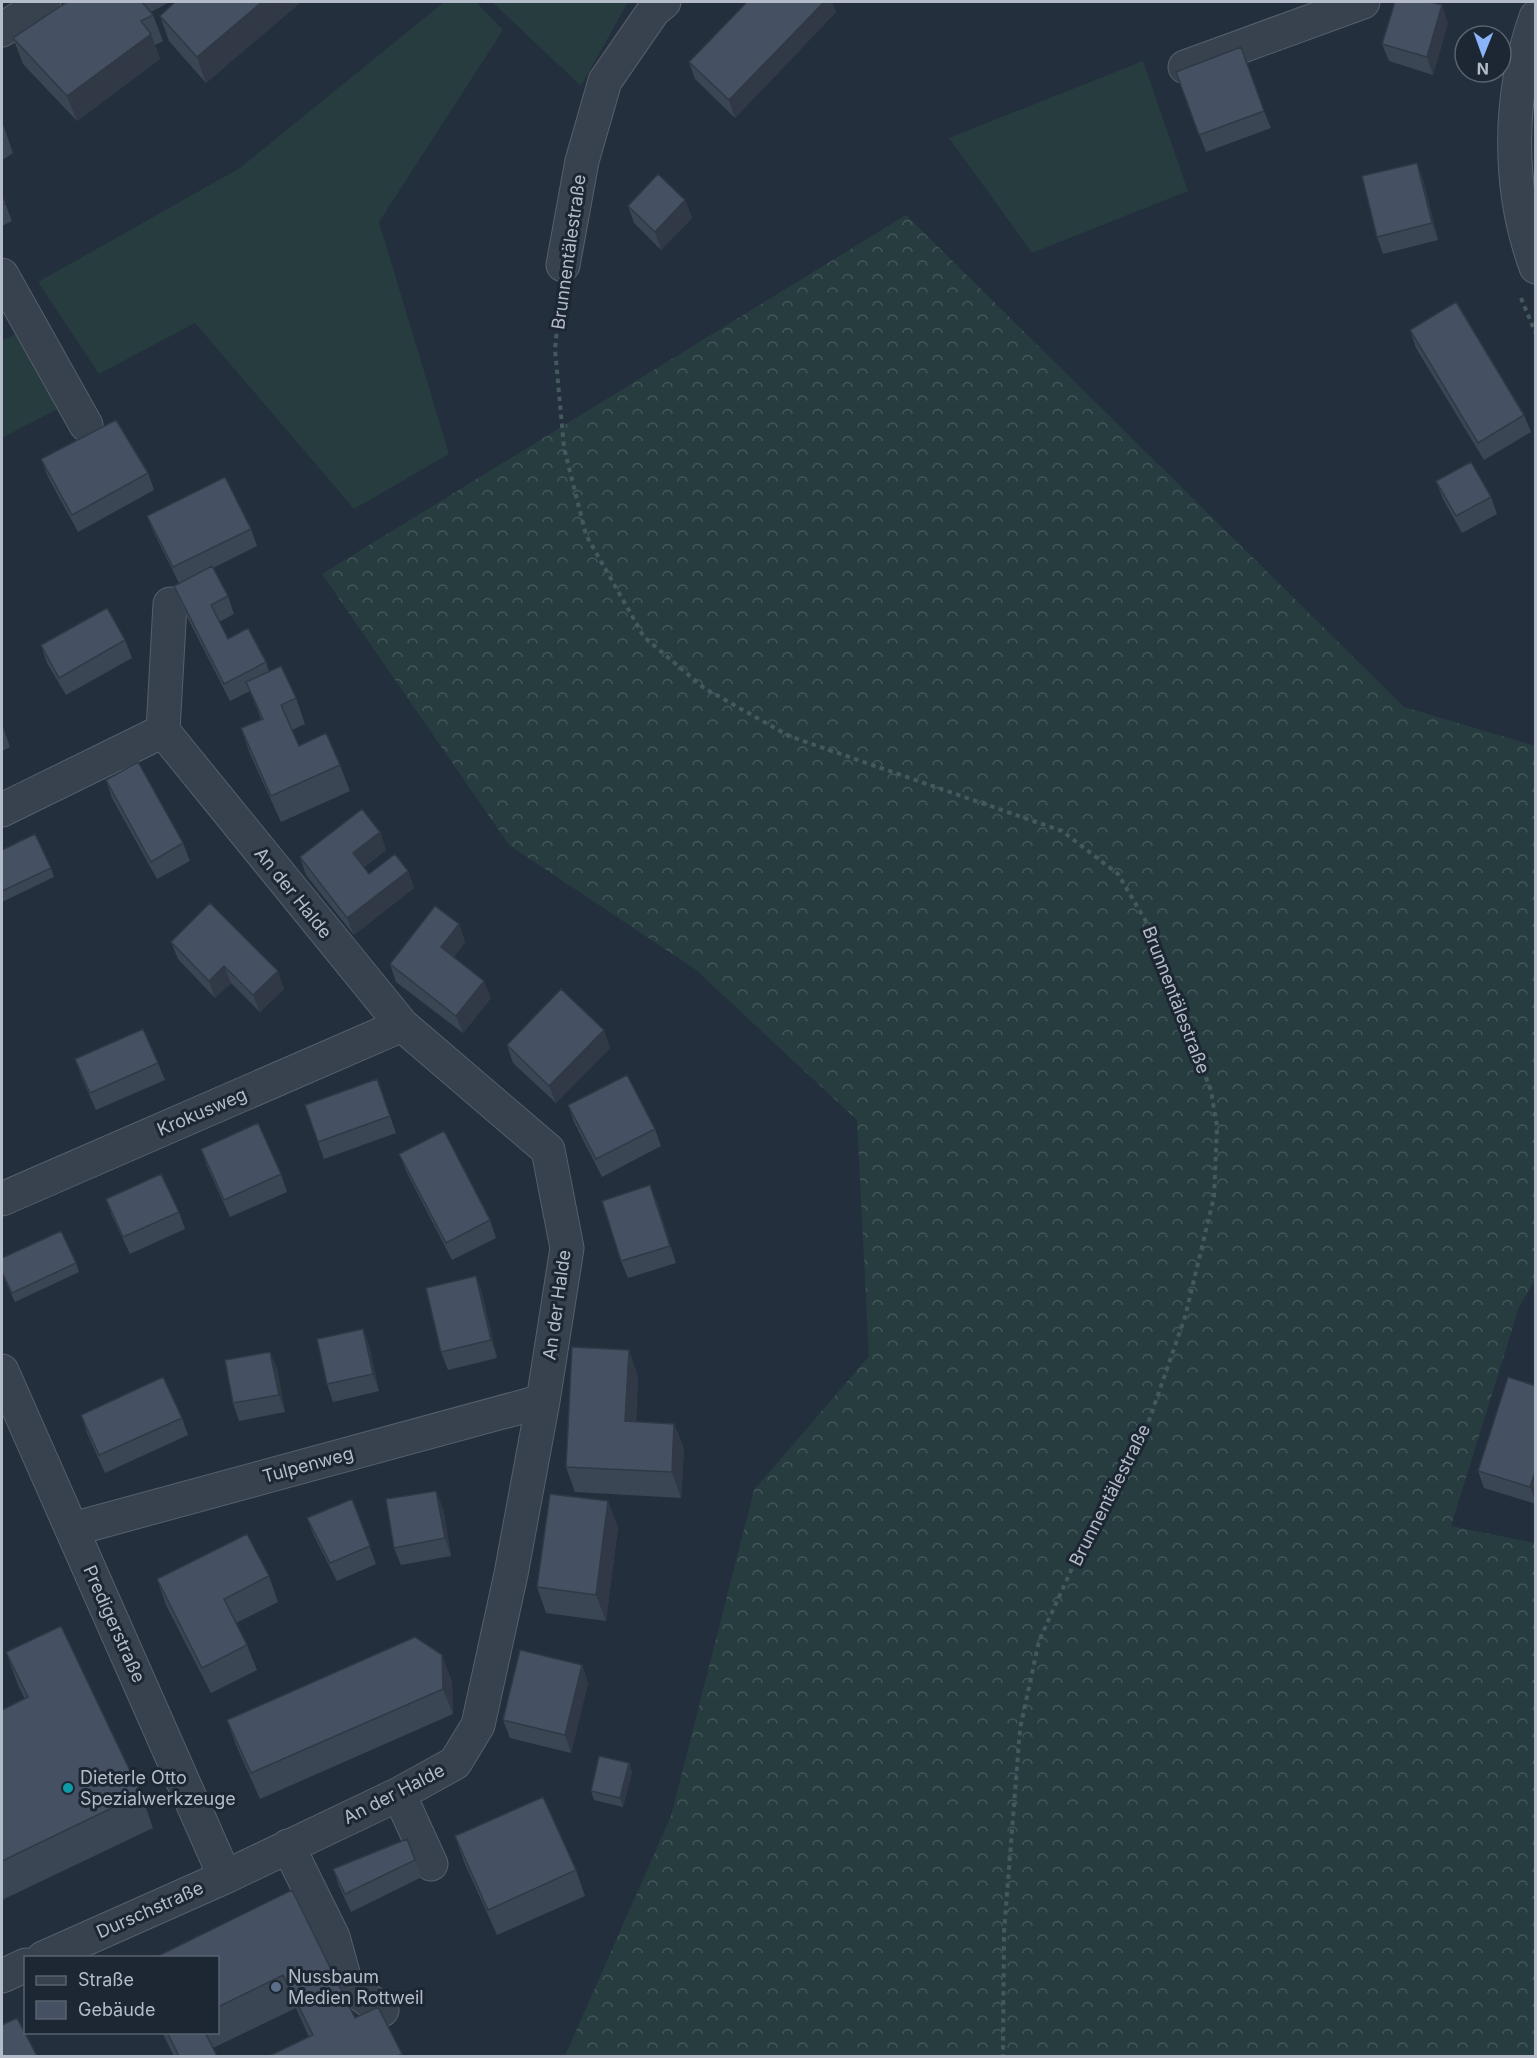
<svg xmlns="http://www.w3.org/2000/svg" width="1537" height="2058" viewBox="0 0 1537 2058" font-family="Inter,sans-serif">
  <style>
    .grass { fill: #263c3f }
    .forest { fill: url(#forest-crowns) }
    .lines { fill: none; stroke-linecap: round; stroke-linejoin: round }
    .minor-casing { stroke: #565f6c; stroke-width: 35 }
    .path { stroke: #44595c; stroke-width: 4; stroke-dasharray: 4.5 4.5; stroke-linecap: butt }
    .minor { stroke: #38414e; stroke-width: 33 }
    .wall { fill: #3b4654 }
    .shaded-wall { fill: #303945 }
    .building { fill: #455162; stroke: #303945; stroke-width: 1.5 }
    .culture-dot { fill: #0f9aa8; stroke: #1d2633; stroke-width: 2 }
    .service-dot { fill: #5c6f8a; stroke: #1d2633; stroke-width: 2 }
    .labels { text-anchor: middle; stroke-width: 6; stroke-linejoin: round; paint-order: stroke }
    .street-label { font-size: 18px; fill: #b4bcc9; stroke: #1d2633 }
    .poi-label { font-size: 18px; fill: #b4bcc9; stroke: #1d2633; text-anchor: start }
  </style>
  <defs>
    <pattern id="forest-crowns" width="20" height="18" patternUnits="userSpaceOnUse" patternTransform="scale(1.5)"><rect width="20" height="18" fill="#263c3f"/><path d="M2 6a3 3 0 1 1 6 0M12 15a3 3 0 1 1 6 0" fill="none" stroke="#435659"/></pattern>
  </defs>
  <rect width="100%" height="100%" fill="#242f3e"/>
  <path class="grass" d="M444,2H476L503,30L379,222L449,454L354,509L195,323L99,374L38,282L240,168Z
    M492,2H628L581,86Z
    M1143,61L1188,191L1032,253L949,138Z
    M19,332L65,405L2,438V341Z"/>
  <path class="forest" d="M906,215L1404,707L1535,746V1280L1519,1307L1451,1526L1535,1543V2056H565L671,1816L754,1490L869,1356L857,1120L695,969L509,845L322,574Z"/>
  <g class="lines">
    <defs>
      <path id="minor" d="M1536,17C1508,96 1507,187 1536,267
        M2,30L44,2
        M1185,67L1363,2
        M563,265L582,161L605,81L654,10L664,2
        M2,275L86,425
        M163,731L170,604
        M2,810L163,731L402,1025L548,1150L567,1248L543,1401L511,1574L478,1725L455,1763L399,1794L225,1877L43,1958
        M2,1199L402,1025
        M2,1371L225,1877
        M73,1529L543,1401
        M399,1794L431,1864
        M288,1846L333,1937L346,1984L382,2010
        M2,1976L26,1965"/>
    </defs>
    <use href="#minor" class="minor-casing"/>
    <path class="path" d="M560,298L555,349L564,448L586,535L644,637L704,688L789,736L1062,831L1118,874L1154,935L1211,1091L1217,1126L1214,1197L1185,1317L1143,1438L1093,1522L1039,1641L1020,1729L1004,1932L1003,2056
      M1521,298L1536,334"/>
    <use href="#minor" class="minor"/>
  </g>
  <path class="wall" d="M67,2H170L151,12L153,15L163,41L155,45L160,59L77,121L23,64L13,38Z
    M301,2L206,83L169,41L160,16Z
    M747,2H832L836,12L735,118L695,79L689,62Z
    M1448,23L1433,75L1389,61L1382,44Z
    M1176,72L1264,111L1271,128L1206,152Z
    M2,123L4,127L13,153L2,160Z
    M1417,163L1423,180L1438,240L1383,254L1377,237Z
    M2,196L5,203L12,221L2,226Z
    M685,200L692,218L661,250L634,223L628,206Z
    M1410,330L1524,415L1531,432L1484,460L1416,348Z
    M41,459L148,473L154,490L78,532L48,477Z
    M1436,481L1491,497L1497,514L1462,533L1443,499Z
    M147,516L251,529L257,546L213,568L228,596L234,614L219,622L228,639L266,662L269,672L296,698L305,724L292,730L299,746L340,765L350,791L281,822L250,754L241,728L261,719L250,691L230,701L180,603L174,586L179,583L154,533Z
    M125,640L132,658L66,695L47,663L41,645Z
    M2,724L10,747L2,751Z
    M106,780L183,843L190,861L157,879L112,798Z
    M380,832L386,850L364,867L369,874L408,871L414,888L354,935L306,875L300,857Z
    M2,850L51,868L54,877L2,902Z
    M459,924L465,942L454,957L491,998L463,1033L396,982L390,964Z
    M171,942L284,989L260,1012L231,983L215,998L178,959Z
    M507,1045L610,1048L556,1103L513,1063Z
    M75,1059L158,1063L165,1080L96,1110L81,1076Z
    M377,1079L396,1133L324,1159L318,1142Z
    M568,1105L655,1129L661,1146L602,1177L574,1122Z
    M201,1149L281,1174L287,1192L230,1217L207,1166Z
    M399,1154L490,1220L496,1238L452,1260L406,1171Z
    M106,1199L179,1212L185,1229L130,1254L112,1216Z
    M657,1202L676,1263L628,1278L621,1261Z
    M2,1258L76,1263L79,1272L15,1302L2,1274Z
    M476,1276L482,1293L497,1358L448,1370L441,1352Z
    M363,1329L369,1346L379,1391L333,1402L327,1384Z
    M270,1352L277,1369L285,1412L239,1421L233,1403Z
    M638,1376L636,1422L674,1424L684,1449L681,1498L575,1492L566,1467Z
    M1536,1386V1504L1484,1488L1478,1471Z
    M81,1415L182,1418L188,1435L105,1473L87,1433Z
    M352,1499L376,1564L337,1581L314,1536L307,1518Z
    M443,1508L451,1556L401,1565L394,1548Z
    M618,1527L606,1621L546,1613L537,1587Z
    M269,1576L278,1602L236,1623L247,1645L257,1670L211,1693L166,1605L157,1579Z
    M6,1652L141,1794L153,1828L2,1900V1710L25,1699L18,1685Z
    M582,1665L588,1683L571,1753L510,1738L503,1720Z
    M452,1681L453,1714L260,1799L236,1745L227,1720Z
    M629,1763L632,1772L623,1807L594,1800L591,1791Z
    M455,1836L576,1870L585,1896L497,1935L464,1862Z
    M415,1860L422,1877L351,1912L339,1886L333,1869Z
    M292,1890L355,2018L378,2007L402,2056H269L309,2037L296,2008L213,2048L217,2056H174L162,2032H218V1958Z"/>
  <path class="shaded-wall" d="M262,2H301L206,83L197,57Z
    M824,2H832L836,12L735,118L729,100Z
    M1442,5L1448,23L1433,75L1427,57Z
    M151,34L160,59L77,121L67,96Z
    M1417,163L1423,180L1438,240L1432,223Z
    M685,200L692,218L661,250L655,232Z
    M380,832L386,850L359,870L353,853Z
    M408,871L414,888L354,935L347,918Z
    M459,924L465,942L448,964L441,947Z
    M224,966L231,983L215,998L209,981Z
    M278,971L284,989L260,1012L253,995Z
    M484,981L491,998L463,1033L456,1016Z
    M604,1030L610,1048L556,1103L549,1086Z
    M650,1185L657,1202L676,1263L670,1246Z
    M476,1276L482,1293L497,1358L491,1340Z
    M363,1329L369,1346L379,1391L373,1374Z
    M629,1350L638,1376L634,1447L625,1421Z
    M270,1352L277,1369L285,1412L279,1395Z
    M674,1424L684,1449L681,1498L672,1472Z
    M1536,1469V1503L1530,1487Z
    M436,1491L443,1508L451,1556L445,1538Z
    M608,1501L618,1527L606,1621L596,1595Z
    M442,1655L452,1681L453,1714L443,1689Z
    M582,1665L588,1683L571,1753L565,1735Z
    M629,1763L632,1772L623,1807L620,1798Z"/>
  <path class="building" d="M67,2H142L153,15L141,21L151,34L67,96L13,38Z
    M175,2H262L197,57L160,16Z
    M747,2H824L729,100L689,62Z
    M1395,2H1430L1442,5L1427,57L1382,44Z
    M1241,47L1264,111L1199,135L1176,72Z
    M1417,163L1432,223L1377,237L1362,176Z
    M658,174L685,200L655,232L628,206Z
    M2,196L5,203L2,205Z
    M1456,302L1524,415L1478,443L1410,330Z
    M116,420L148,473L72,515L41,459Z
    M1471,462L1491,497L1456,516L1436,481Z
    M225,477L251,529L173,567L147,516Z
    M212,566L228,596L211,605L228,639L248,628L266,662L224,684L174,586Z
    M107,608L125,640L59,678L41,645Z
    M281,666L296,698L281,705L299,746L326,733L340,765L271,796L241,728L263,719L246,682Z
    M138,762L183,843L151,862L106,780Z
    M362,809L380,832L353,853L369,874L395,854L408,871L347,918L300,857Z
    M35,834L51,868L2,891V850Z
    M210,903L278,971L253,995L224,966L209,981L171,942Z
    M435,906L459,924L441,947L484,981L456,1016L390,964Z
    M561,989L604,1030L549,1086L507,1045Z
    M143,1029L158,1063L90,1093L75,1059Z
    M627,1075L655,1129L596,1159L568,1105Z
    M377,1079L390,1116L318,1142L305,1105Z
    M258,1123L281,1174L224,1200L201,1149Z
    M444,1131L490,1220L446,1243L399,1154Z
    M161,1174L179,1212L123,1237L106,1199Z
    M650,1185L670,1246L621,1261L602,1201Z
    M61,1231L76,1263L12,1293L2,1272V1258Z
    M476,1276L491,1340L441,1352L426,1288Z
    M363,1329L373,1374L327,1384L317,1339Z
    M572,1347L629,1350L625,1421L674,1424L672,1472L566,1467Z
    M270,1352L279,1395L233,1403L225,1360Z
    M163,1377L182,1418L99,1455L81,1415Z
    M1508,1377L1536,1386V1469L1530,1487L1478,1471Z
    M436,1491L445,1538L394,1548L386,1499Z
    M550,1494L608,1501L596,1595L537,1587Z
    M352,1499L370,1546L330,1563L307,1518Z
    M247,1534L269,1576L224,1599L247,1645L202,1668L157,1579Z
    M61,1626L141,1794L2,1861V1710L28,1697L6,1652Z
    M415,1637L442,1655L443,1689L251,1773L227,1720Z
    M520,1650L582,1665L565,1735L503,1720Z
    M599,1756L629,1763L620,1798L591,1791Z
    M543,1797L576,1870L488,1910L455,1836Z
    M407,1839L415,1860L345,1894L333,1869Z
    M292,1890L355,2018L378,2007L402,2054L397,2056H269L313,2035L283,1975L218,2007V1958H154Z
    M17,2018L37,2056H2V2025Z
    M167,2032H205L217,2056H179Z"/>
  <circle class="culture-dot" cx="68" cy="1788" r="6"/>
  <circle class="service-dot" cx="276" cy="1987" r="6"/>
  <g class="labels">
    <g class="street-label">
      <text transform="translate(569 252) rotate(-82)" y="6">Brunnentälestraße</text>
      <text transform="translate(293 893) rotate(51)" y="6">An der Halde</text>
      <text transform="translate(1176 1000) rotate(69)" y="6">Brunnentälestraße</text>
      <text transform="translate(202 1112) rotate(-23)" y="6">Krokusweg</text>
      <text transform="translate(557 1305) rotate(-82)" y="6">An der Halde</text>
      <text transform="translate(308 1465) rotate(-15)" y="6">Tulpenweg</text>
      <text transform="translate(1110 1495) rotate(-63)" y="6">Brunnentälestraße</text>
      <text transform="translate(114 1624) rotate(66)" y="6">Predigerstraße</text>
      <text transform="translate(394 1794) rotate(-27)" y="6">An der Halde</text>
      <text transform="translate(150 1910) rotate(-24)" y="6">Durschstraße</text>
    </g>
    <g class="poi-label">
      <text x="80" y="1784">Dieterle Otto<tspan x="80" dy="21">Spezialwerkzeuge</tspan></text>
      <text x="288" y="1983">Nussbaum<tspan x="288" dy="21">Medien Rottweil</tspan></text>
    </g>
  </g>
  <rect width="1537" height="2058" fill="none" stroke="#b4bcc9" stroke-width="6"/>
  <rect x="24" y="1956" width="195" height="78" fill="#1d2633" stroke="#59626f" stroke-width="1.5"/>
  <rect x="36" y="1976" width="30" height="9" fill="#38414e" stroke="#59626f" stroke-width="1.5"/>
  <text x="78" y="1986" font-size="18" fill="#b4bcc9">Straße</text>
  <rect x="36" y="2001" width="30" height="18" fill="#455162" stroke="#59626f" stroke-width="1.5"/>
  <text x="78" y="2016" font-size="18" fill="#b4bcc9">Gebäude</text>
  <g transform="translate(1483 54) rotate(181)"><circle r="28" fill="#1d2633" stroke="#59626f" stroke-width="1.5"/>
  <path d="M0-4.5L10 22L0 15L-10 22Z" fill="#8ab4f8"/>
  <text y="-9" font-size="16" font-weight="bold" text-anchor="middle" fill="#b4bcc9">N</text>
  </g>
</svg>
